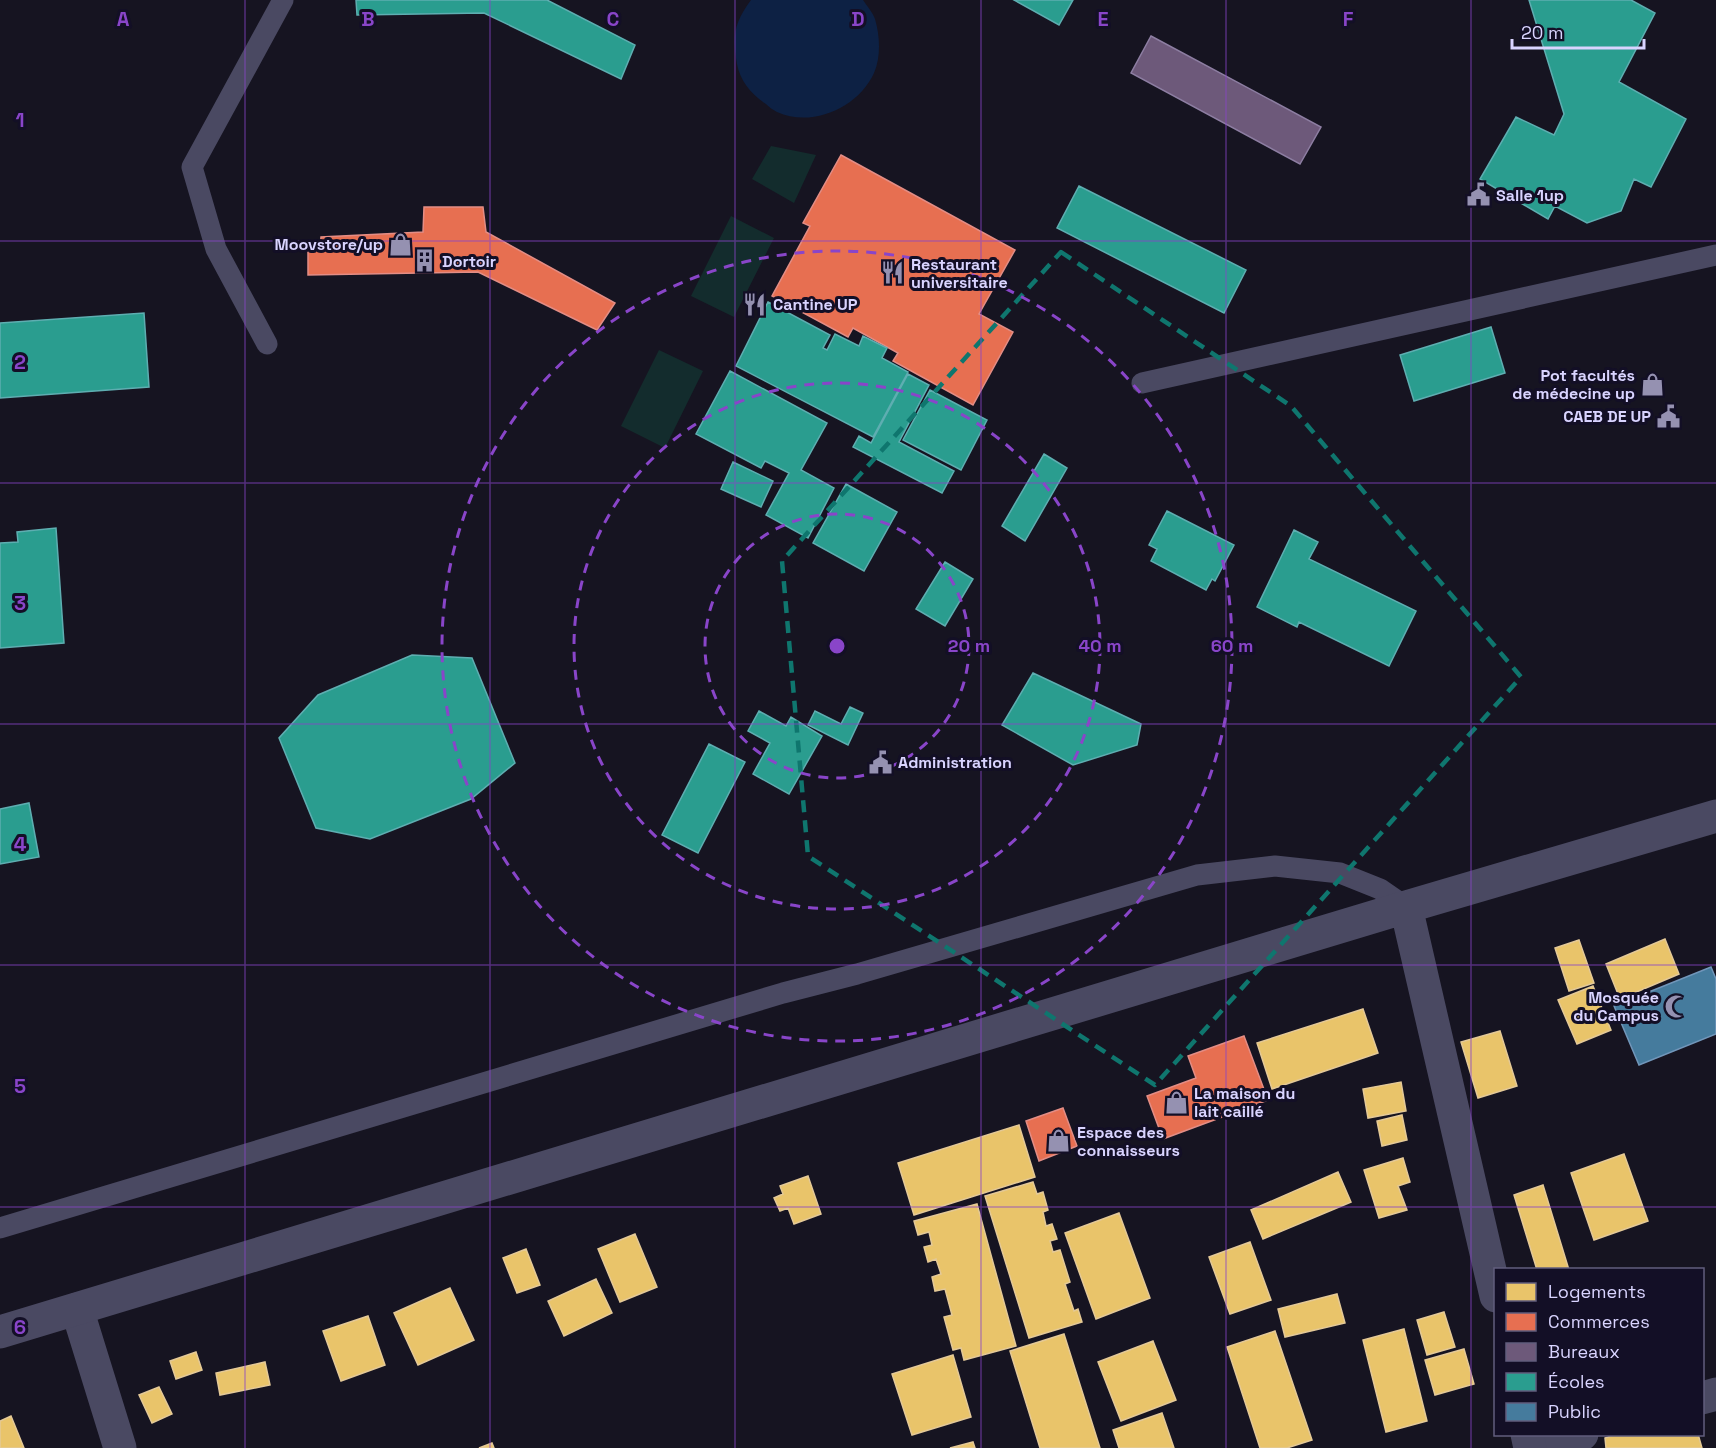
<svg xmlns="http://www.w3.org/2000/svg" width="1716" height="1448" viewBox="0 0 1716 1448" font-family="'Space Grotesk',sans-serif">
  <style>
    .green { fill: #132c2d }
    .water { fill: #0d2144 }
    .homes { fill: #e9c46a; stroke: #e4c997; stroke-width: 1.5 }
    .shops { fill: #e76f51; stroke: #e38d85; stroke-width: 1.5 }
    .offices { fill: #6d597a; stroke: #8d7ea2; stroke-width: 1.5 }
    .schools { fill: #2a9d8f; stroke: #5eaeb1; stroke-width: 1.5 }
    .public { fill: #457b9d; stroke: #7196ba; stroke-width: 1.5 }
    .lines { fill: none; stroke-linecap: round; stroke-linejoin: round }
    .service { stroke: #4a4962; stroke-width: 21 }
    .minor { stroke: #4a4962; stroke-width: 33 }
    .tertiary { stroke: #4a4962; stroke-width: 33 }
    .marked { fill: none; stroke: #0f766e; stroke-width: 4.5; stroke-dasharray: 12 8; stroke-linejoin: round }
    .grid { fill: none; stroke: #8945c9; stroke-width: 1.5; stroke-opacity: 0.55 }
    .ring { fill: none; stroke: #8945c9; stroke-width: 3; stroke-dasharray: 10 8 }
    .labels { text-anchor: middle; stroke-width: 6; stroke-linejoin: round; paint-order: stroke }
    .poi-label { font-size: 16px; font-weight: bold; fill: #d9d4ff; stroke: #130f26; text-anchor: start }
    .grid-label { font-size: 20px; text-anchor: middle; font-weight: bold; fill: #8945c9; stroke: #130f26; stroke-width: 6; stroke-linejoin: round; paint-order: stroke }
    .centre { fill: #8945c9; stroke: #130f26; stroke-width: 3 }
    .ring-label { font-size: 18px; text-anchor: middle; font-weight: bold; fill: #8945c9; stroke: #130f26; stroke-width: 6; stroke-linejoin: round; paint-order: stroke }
  </style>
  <rect width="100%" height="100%" fill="#161421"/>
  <path class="green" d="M771,146L816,155L794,203L752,179Z
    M731,216L774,238L734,317L691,296Z
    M659,350L703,371L665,448L621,426Z"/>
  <path class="water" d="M751,0H863C867,6 873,13 875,19C880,36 881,57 874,73C858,108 812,128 777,112C773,110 769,107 766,104C752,95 740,81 737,64C732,36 734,23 751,0Z"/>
  <path class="homes" d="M1665,939L1679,974L1620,999L1606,964Z
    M1579,940L1594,983L1569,991L1555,948Z
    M1593,986L1611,1030L1577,1044L1558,1000Z
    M1363,1009L1378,1053L1272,1089L1257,1043Z
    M1500,1031L1517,1086L1478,1098L1461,1042Z
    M1401,1082L1406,1111L1368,1118L1363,1089Z
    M1402,1115L1407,1140L1382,1146L1377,1121Z
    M1019,1125L1035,1177L914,1215L898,1163Z
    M1624,1154L1648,1221L1594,1240L1571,1173Z
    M1403,1158L1410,1182L1398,1186L1407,1210L1379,1218L1364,1170Z
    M1338,1172L1351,1202L1263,1239L1251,1210Z
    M808,1176L821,1214L794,1224L788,1208L780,1211L774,1198L783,1194L780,1186Z
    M1033,1182L1037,1194L1043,1192L1048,1210L1043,1212L1046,1226L1052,1224L1057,1239L1050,1241L1053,1252L1060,1250L1070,1282L1065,1284L1074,1311L1078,1309L1082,1322L1029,1338L985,1196Z
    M1543,1185L1569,1270H1537L1514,1195Z
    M977,1204L1016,1346L964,1360L961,1348L953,1350L944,1317L952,1315L945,1289L935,1291L932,1277L941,1274L936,1259L928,1262L924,1247L932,1245L929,1232L918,1235L914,1221Z
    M1119,1213L1150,1298L1096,1319L1065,1233Z
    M635,1234L657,1287L620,1302L598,1249Z
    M1250,1242L1271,1300L1230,1314L1209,1257Z
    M526,1249L540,1285L517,1293L503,1258Z
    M596,1279L612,1313L564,1336L548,1301Z
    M450,1288L474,1340L418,1365L394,1313Z
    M1337,1294L1345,1323L1285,1337L1278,1309Z
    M1444,1312L1455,1347L1427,1355L1417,1320Z
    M368,1316L385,1365L341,1381L323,1331Z
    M1404,1329L1427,1421L1386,1432L1363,1340Z
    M1275,1331L1312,1440L1287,1448H1260L1227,1347Z
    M1064,1334L1100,1448H1040L1010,1351Z
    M1153,1341L1176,1400L1121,1421L1098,1362Z
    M1464,1349L1474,1384L1435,1395L1425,1360Z
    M196,1352L202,1370L176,1379L170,1361Z
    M953,1355L971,1417L912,1435L892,1374Z
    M265,1362L270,1385L220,1395L216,1373Z
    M159,1387L172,1414L152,1423L139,1395Z
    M1162,1413L1174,1448H1119L1113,1430Z
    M11,1416L24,1448H0V1421Z
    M1617,1434H1698L1702,1448H1606L1605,1438Z
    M973,1442L975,1448H950Z
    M492,1443L494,1448H479Z"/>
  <path class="shops" d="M841,155L1015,250L979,314L1013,332L973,405L893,361L898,353L853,328L848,337L772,296L810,226L803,223Z
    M424,207H483L486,232L615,303L597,330L478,272L308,275V248L320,250L321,237L423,232Z
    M1244,1036L1268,1100L1163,1139L1147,1096L1196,1078L1188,1056Z
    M1063,1108L1077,1146L1039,1161L1026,1121Z"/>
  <path class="offices" d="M1151,36L1321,127L1300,164L1131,73Z"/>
  <path class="schools" d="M356,0H547L635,45L621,79L484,13L357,15Z
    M1014,0H1073L1059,25Z
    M1529,0H1631L1655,13L1619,82L1686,119L1651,187L1634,179L1621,211L1587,223L1555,206L1548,219L1480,179L1516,117L1554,135L1564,114Z
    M1079,186L1246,270L1224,313L1057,228Z
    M768,302L830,335L823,348L827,350L835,334L859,346L863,336L887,348L882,358L908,372L873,437L736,366Z
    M144,313L149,387L0,398V323Z
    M1491,327L1505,373L1414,401L1400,355Z
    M730,371L827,423L801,470L834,488L808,538L766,515L789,473L765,461L761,468L696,434Z
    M908,374L929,385L899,442L954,471L942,493L853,447L859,436L871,443Z
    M930,390L987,420L961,470L903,440Z
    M1044,454L1067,468L1025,541L1002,526Z
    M733,462L773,481L761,507L721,489Z
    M846,484L897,512L864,571L813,543Z
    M1167,511L1234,545L1215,581L1212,579L1206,590L1151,561L1157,549L1149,545Z
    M56,528L64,643L0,648V543L18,542L17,532Z
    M1294,530L1318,542L1309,559L1416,611L1389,666L1299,622L1297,627L1257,607Z
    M945,562L973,579L945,626L916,609Z
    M412,655L472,658L515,763L471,799L370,839L316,828L279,738L318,695Z
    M1033,673L1141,724L1137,745L1073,765L1002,725Z
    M850,707L863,713L848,745L808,725L815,711L841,724Z
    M759,711L786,726L791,717L822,736L789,794L753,774L770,743L748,731Z
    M709,744L745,762L698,853L662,835Z
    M29,803L39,857L0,864V809Z"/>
  <path class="public" d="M1711,967L1716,979V1034L1639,1065L1614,1006Z"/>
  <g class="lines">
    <path class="service" d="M267,344L216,249L192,167L283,0
      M1142,383L1716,255
      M0,1228L783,993L857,974L1197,875L1275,866L1340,873L1380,889L1406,907"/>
    <path class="minor" d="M77,1309L120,1448
      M1702,1398L1716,1394
      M1537,1448L1582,1434"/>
    <path class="tertiary" d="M1406,907L1496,1296
      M0,1332L1406,907L1716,816
      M1527,1434L1530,1448"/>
  </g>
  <path class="marked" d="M1061,252L1291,406L1521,677L1155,1085L808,856L782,561Z"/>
  <path class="grid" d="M245,0V1448M490,0V1448M735,0V1448M981,0V1448M1226,0V1448M1471,0V1448M0,241H1716M0,483H1716M0,724H1716M0,965H1716M0,1207H1716"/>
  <g class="ring">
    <circle cx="837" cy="646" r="132"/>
    <circle cx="837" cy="646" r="263"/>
    <circle cx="837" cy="646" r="395"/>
  </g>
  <defs>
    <symbol id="civic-bare" viewBox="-9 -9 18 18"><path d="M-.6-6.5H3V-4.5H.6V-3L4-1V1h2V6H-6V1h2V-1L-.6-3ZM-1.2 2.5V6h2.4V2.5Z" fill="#9591b1" stroke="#130f26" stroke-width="2.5" paint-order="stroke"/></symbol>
    <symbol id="shop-bare" viewBox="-9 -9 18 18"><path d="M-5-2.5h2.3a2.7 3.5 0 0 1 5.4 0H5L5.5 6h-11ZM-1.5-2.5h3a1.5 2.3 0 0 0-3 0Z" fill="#9591b1" stroke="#130f26" stroke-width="2.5" paint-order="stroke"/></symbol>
    <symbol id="building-bare" viewBox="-9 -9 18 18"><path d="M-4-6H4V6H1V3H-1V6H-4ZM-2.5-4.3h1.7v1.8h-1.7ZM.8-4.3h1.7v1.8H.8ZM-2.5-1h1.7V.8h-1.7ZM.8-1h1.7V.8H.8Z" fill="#9591b1" stroke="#130f26" stroke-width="2.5" paint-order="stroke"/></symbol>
    <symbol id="restaurant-bare" viewBox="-9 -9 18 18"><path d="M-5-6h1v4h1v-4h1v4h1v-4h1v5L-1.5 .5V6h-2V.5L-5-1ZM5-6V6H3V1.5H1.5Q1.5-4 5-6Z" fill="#9591b1" stroke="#130f26" stroke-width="2.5" paint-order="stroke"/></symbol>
    <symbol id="mosque-bare" viewBox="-9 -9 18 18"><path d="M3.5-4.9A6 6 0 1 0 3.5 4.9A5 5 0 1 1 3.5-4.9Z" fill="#9591b1" stroke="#130f26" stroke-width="2.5" paint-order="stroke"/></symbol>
  </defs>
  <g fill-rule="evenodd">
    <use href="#civic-bare" x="1462" y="178" width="33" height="33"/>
    <use href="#shop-bare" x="384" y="228" width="33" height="33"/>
    <use href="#building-bare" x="408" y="244" width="33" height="33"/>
    <use href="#restaurant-bare" x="876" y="256" width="33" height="33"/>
    <use href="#restaurant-bare" x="738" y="288" width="33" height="33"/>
    <use href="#shop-bare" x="1636" y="368" width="33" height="33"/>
    <use href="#civic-bare" x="1652" y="400" width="33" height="33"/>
    <use href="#civic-bare" x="864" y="746" width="33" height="33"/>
    <use href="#mosque-bare" x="1660" y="990" width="33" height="33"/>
    <use href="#shop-bare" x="1160" y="1086" width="33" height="33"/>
    <use href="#shop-bare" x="1042" y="1124" width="33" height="33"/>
  </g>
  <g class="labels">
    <g class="poi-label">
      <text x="1496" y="201">Salle 1up</text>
      <text x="383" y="250" text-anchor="end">Moovstore/up</text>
      <text x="442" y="267">Dortoir</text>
      <text x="911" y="270">Restaurant<tspan x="911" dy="18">universitaire</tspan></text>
      <text x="773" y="310">Cantine UP</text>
      <text x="1635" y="381" text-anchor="end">Pot facultés<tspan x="1635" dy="18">de médecine up</tspan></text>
      <text x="1651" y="422" text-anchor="end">CAEB DE UP</text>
      <text x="898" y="768">Administration</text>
      <text x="1659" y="1003" text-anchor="end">Mosquée<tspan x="1659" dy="18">du Campus</tspan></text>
      <text x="1194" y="1099">La maison du<tspan x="1194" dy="18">lait caillé</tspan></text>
      <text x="1077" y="1138">Espace des<tspan x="1077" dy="18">connaisseurs</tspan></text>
    </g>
  </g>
  <g class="grid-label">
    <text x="123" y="26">A</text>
    <text x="368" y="26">B</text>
    <text x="613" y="26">C</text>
    <text x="858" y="26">D</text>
    <text x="1103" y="26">E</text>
    <text x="1348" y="26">F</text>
    <text x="20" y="127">1</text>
    <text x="20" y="369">2</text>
    <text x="20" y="610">3</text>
    <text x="20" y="851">4</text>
    <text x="20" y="1093">5</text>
    <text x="20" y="1334">6</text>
  </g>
  <circle cx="837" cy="646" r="9" class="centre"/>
  <g class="ring-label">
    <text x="969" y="652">20 m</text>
    <text x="1100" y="652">40 m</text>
    <text x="1232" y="652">60 m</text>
  </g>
  <rect x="1494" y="1268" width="210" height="168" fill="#130f26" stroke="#625e7d" stroke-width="1.5"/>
  <rect x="1506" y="1283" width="30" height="18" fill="#e9c46a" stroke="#625e7d" stroke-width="1.5"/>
  <text x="1548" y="1298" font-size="18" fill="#d9d4ff">Logements</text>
  <rect x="1506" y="1313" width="30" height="18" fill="#e76f51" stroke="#625e7d" stroke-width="1.5"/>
  <text x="1548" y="1328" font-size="18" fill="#d9d4ff">Commerces</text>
  <rect x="1506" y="1343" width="30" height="18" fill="#6d597a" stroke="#625e7d" stroke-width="1.5"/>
  <text x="1548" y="1358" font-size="18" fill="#d9d4ff">Bureaux</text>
  <rect x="1506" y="1373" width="30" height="18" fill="#2a9d8f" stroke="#625e7d" stroke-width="1.5"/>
  <text x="1548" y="1388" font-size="18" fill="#d9d4ff">Écoles</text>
  <rect x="1506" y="1403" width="30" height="18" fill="#457b9d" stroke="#625e7d" stroke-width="1.5"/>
  <text x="1548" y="1418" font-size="18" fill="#d9d4ff">Public</text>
  <path d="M1512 39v9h132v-9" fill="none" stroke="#d9d4ff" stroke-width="3"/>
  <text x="1521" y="39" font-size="18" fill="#d9d4ff" stroke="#130f26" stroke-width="4.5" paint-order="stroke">20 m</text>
</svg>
